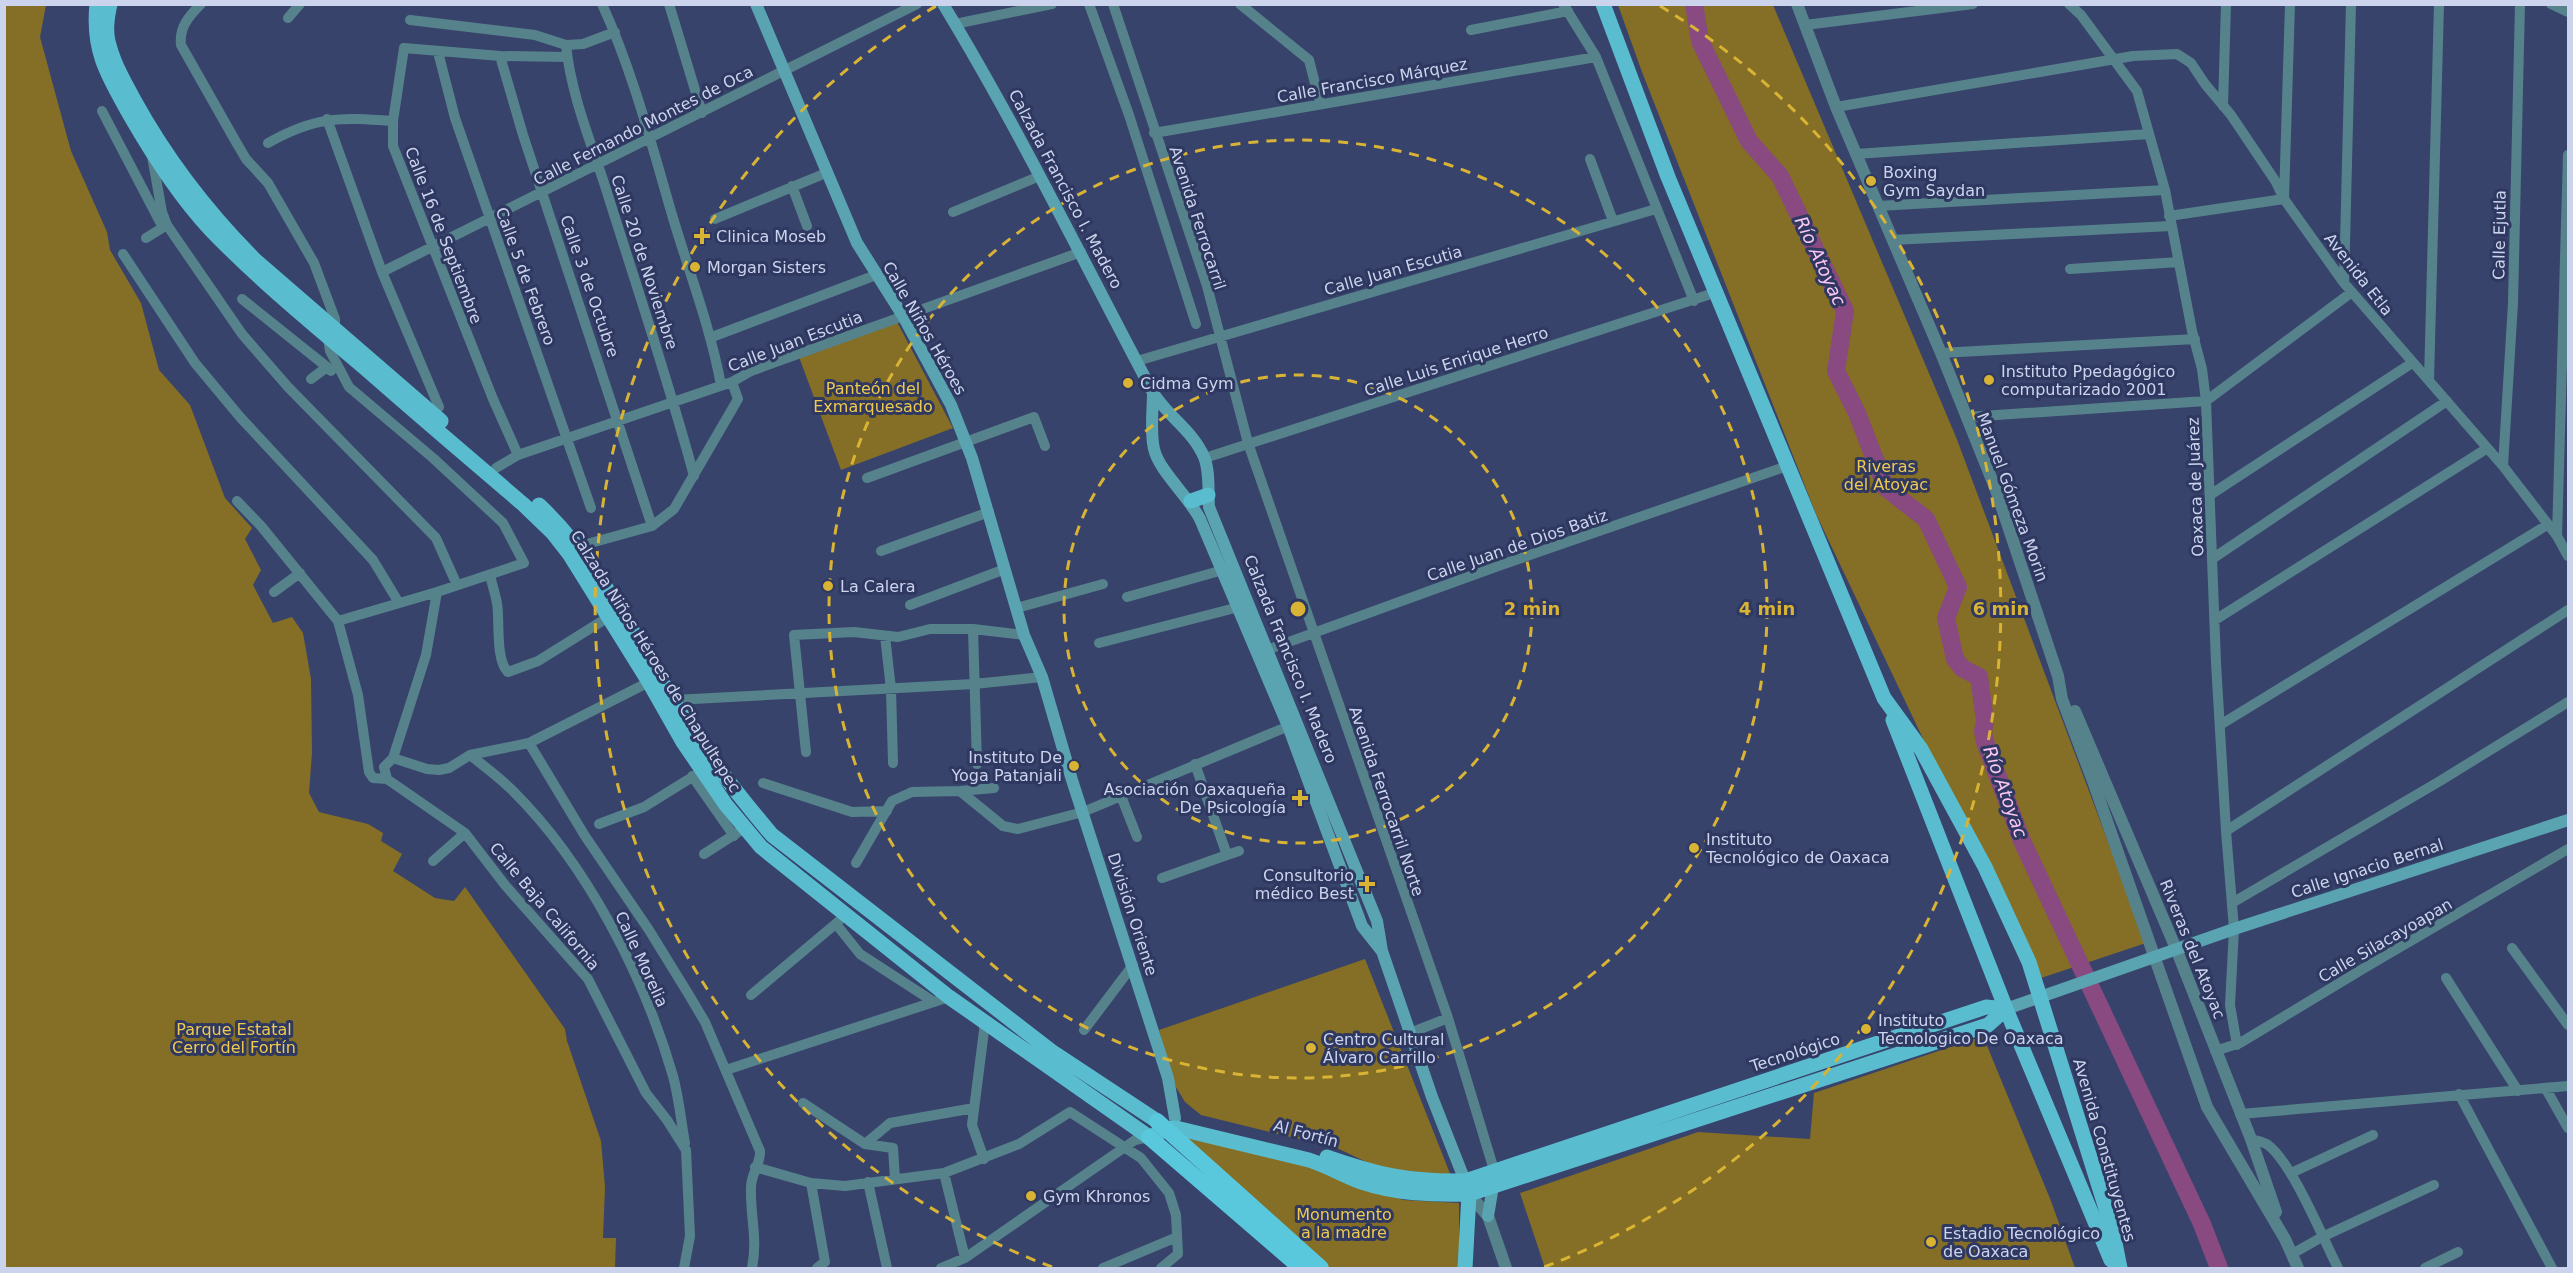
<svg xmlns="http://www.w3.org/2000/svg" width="2573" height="1273" viewBox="0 0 2573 1273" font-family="'DejaVu Sans',sans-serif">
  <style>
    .green { fill: #856e25 }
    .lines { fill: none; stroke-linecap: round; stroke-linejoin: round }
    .river { stroke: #884a81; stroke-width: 18 }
    .minor { stroke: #56838b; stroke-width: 10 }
    .tertiary { stroke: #56838b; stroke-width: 12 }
    .secondary { stroke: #5aa4b2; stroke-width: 12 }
    .primary { stroke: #5abdcf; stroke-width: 15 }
    .trunk { stroke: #59c8dc; stroke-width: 16 }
    .ring { fill: none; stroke: #d9b334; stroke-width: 3; stroke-dasharray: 10 8 }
    .poi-dot { fill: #d9b334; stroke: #2e3860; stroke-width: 2 }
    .labels { text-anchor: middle; stroke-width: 6; stroke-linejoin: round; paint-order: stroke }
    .street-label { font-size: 16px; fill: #ccd4ed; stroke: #2e3860 }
    .poi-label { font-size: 16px; fill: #ccd4ed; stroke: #2e3860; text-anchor: start }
    .park-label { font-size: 16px; fill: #efc950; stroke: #2e3860 }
    .water-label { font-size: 18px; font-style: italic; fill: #fdc7f5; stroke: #2e3860 }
    .centre { fill: #d9b334; stroke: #2e3860; stroke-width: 3 }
    .ring-label { font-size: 18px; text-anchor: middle; font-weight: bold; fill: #d9b334; stroke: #2e3860; stroke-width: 6; stroke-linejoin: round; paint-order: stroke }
  </style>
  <rect width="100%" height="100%" fill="#38436c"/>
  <path class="green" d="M46,5L40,37L71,151L107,232L110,250L141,303L159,370L190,405L225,498L252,528L245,539L261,570L253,585L273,623L292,617L303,633L311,679L312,753L309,793L319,812L368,824L383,833L381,841L402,854L393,871L435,898L454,901L465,887L565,1029L567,1041L601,1141L605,1187L603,1238H616L615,1268H5L4,5Z
    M1618,5H1773L1956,437L2146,943L2041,978L1927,747L1816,514L1642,72Z
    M896,320L953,428L841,470L799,357Z
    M1365,959L1451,1176L1379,1168L1320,1140L1299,1139L1201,1115L1185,1102L1174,1084L1159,1030Z
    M1983,1036L2051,1201L2075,1268H1545L1520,1193L1698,1132L1810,1139L1814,1093Z
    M1185,1138L1309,1163L1403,1200L1459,1203V1268H1325Z"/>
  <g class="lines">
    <path class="river" d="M1694,4L1700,41L1749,141L1780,176L1845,311L1836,371L1857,413L1886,488L1926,519L1958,587L1946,618L1955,659L1962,668L1979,677L1985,721L1983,731L1985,742L2022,841L2202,1224L2219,1268"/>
    <path class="minor" d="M201,4C189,16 179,27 181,45L236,142L246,159L268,183L314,263L335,319V328
      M602,4C633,72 652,146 673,218C690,275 710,326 721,385
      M669,4L702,113
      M1089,4L1129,115L1196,324
      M1113,4L1207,286L1248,443L1448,1018L1494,1170
      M1240,4L1309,60L1320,103
      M1563,4L1596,57L1694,301
      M2069,4L2081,15L2137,91L2165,190L2192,331L2202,369L2206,401L2216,663L2226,831L2234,929L2230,1005L2237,1045
      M2551,4L2568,12
      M288,18L300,4
      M410,20L535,35L566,45
      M955,24L1052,4
      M1805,25L1973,4
      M1471,30L1568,11
      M615,32L583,44L566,45C571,95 591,142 606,189C636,285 668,379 694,476
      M438,52L455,118L591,508
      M500,56L523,135L652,526
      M2223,106L2226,4
      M1836,107L2133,56L2177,54L2191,63L2205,84L2231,115L2276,182L2284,199L2344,283L2503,466L2557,536L2568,556
      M102,111L160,222
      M327,119L382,272L439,407
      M1154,133L1596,57
      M268,143C316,116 340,117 393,121
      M1856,154L2149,134
      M152,156L162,212L167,225L242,334L288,387L436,538L457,585
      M1590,159L1613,221
      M792,186L807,226
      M1878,206L2165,190
      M953,212L1040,176
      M2169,216L2284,199L2290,4
      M715,219L826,173
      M146,238L167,225
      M1892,240L2171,226
      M123,254L195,363L240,417L373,560L399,603
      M2070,269L2179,262
      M382,272L917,4
      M2344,283L2351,4
      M242,299L327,367
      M328,337L330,351L349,387L433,458L503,523L524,563L437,592L338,621
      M712,337L876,275
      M1941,353L2195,339
      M1137,361L1656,209
      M311,379L327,367L331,371
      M2429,380L2439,4
      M1967,417L2206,401L2352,292
      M518,455L732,382L751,371L1081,252
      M1205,458L1717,292
      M2503,466L2513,303L2520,4
      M496,468L518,455L493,399L393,146V121L404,48L500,56L567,57
      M867,478L1034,417L1045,446
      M2210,495L2412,363
      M237,501L261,526L338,621L358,695L369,772L373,778L387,779
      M2557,536L2568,155
      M580,548L587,544L652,526L674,509L738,399L732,382
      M881,551L989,512
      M2212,559L2447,401
      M490,575C492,584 495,593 497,603C500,620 495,660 508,672L538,661L607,618
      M274,592L300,573
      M1127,597L1223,570
      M910,605L1005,569
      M1017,608L1103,584
      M2215,620L2486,449
      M973,629L977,764
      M885,636L891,689L893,763
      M1099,643L1239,607
      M1261,652L1501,565L1787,466
      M649,682L529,743L470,755L449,768L439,770L427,769L393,758L384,767L387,779L465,833L505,885L588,979L646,1093L667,1120L686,1150L690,1236L684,1268
      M674,700L974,684L1042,677
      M2220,725L2547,525
      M529,743L585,836L649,930L689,995L705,1022L760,1151C761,1163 751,1174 751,1187C750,1217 758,1238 752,1268
      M806,752L794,635L854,632L898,637L930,629H973L1024,635
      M470,755C484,766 499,777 512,790C587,864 644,976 673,1076C679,1098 681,1121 685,1143
      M393,758L426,655L437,592
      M692,776L734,836
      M763,783L852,812L887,811
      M960,791L994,788
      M1121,796L1137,837
      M599,824L644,807L702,771
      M2226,831L2568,610
      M704,854L740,831
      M1227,855L1239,851
      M433,861L465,833
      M856,863L892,801L912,792L960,791L1003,826L1018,829L1083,812L1296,723
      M1162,878L1227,855L1195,764
      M2232,903L2440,781L2568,702
      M836,924L860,954L934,1002
      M2512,948L2568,1025
      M2446,978L2518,1091
      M751,995L839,921
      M1084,1030L1133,965
      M1410,1033L1448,1018
      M2215,1051L2240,1043L2366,967L2568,849
      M726,1070L949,997
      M2546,1089L2568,1128
      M2459,1094L2552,1268
      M803,1103L865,1144L893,1148L895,1179
      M2240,1114L2568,1086
      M2251,1139C2257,1141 2263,1141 2268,1145C2293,1164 2323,1239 2338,1268
      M865,1144L890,1123L974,1108
      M984,1159L972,1125L985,1023
      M755,1167L811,1183L845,1186L944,1173L1019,1144L1070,1112L1141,1158L1169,1193L1176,1215L1178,1254L1161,1268
      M944,1173L965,1258
      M2291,1173L2373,1135
      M868,1182L887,1268
      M811,1183L825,1262L817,1268
      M2292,1254L2322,1237L2434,1185
      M941,1268L965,1258L1135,1140L1149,1137
      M1103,1268L1177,1237
      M2425,1268L2458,1252"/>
    <path class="tertiary" d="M1797,4L1836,107L1941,353L1996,490L2058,676L2062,699L2094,784L2207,1107L2285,1239L2298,1268
      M2075,711L2177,951L2251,1139L2276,1212
      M1469,1194L1488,1216L1506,1268"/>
    <path class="secondary" d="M756,4L857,243L903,316L951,405L972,458L1024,635L1042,677L1072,780L1168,1078L1175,1118
      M943,4C1019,129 1083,261 1151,389C1165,415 1193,430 1204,457C1210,471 1208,492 1209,507L1377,921L1382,951L1432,1097L1465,1181
      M1153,393C1153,410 1150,432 1154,449C1159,471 1189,497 1200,519L1288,726L1362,926L1381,950
      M2006,1009L2234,929L2568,820
      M1488,1216L1493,1186"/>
    <path class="primary" d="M97,4C92,51 108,76 130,115C153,155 179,196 211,230C261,282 318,328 373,375C423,419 474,462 524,505L552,532L570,555L649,682L683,742L726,805L761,847L949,997L1149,1137L1167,1129L1176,1128L1309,1160C1327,1166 1343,1175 1361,1182C1396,1194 1433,1195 1469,1194L1988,1025L2006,1009
      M110,4C107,17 105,29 108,41C113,63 124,81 134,100C167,160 208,213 256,261L441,421
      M1603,4L1668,177L1884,698L1921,749L1985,867L2029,962L2112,1228L2120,1268
      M1191,501L1208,495
      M539,505C606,568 644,658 694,734C718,769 744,802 772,835L1051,1051L1157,1121
      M1893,720L2006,1009L2111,1260
      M1327,1157C1379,1175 1409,1182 1465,1181L1986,1007L2006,1009
      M1465,1268L1469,1194L1466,1185"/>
    <path class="trunk" d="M1157,1121L1321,1268
      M1149,1137L1301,1268"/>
  </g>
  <g class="ring">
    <circle cx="1298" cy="609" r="234"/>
    <circle cx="1298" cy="609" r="469"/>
    <path d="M1052 1267A703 703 0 0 1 936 6M1660 6A703 703 0 0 1 1544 1267"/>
  </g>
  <g class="poi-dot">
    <circle cx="1871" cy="181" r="6"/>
    <path d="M699 227h6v6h6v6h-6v6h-6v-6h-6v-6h6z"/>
    <circle cx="695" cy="267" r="6"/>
    <circle cx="1989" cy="380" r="6"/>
    <circle cx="1128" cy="383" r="6"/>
    <circle cx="828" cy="586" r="6"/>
    <circle cx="1074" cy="766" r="6"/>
    <path d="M1297 789h6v6h6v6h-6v6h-6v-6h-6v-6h6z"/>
    <circle cx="1694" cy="848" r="6"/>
    <path d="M1364 875h6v6h6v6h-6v6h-6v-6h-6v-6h6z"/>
    <circle cx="1866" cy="1029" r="6"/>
    <circle cx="1311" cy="1048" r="6"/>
    <circle cx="1031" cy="1196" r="6"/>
    <circle cx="1931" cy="1242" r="6"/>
  </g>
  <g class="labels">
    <g class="street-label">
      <text transform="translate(1372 80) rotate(-10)" y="6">Calle Francisco Márquez</text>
      <text transform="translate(643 125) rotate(-27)" y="6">Calle Fernando Montes de Oca</text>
      <text transform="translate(1066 189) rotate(62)" y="6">Calzada Francisco I. Madero</text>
      <text transform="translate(1198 218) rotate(72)" y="6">Avenida Ferrocarril</text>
      <text transform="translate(444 235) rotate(69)" y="6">Calle 16 de Septiembre</text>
      <text transform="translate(2499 235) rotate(-89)" y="6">Calle Ejutla</text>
      <text transform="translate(645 262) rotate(72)" y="6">Calle 20 de Noviembre</text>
      <text transform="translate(1393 270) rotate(-16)" y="6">Calle Juan Escutia</text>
      <text transform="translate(2359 274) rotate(52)" y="6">Avenida Etla</text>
      <text transform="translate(526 276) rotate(70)" y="6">Calle 5 de Febrero</text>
      <text transform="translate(590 286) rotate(71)" y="6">Calle 3 de Octubre</text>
      <text transform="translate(925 328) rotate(60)" y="6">Calle Niños Héroes</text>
      <text transform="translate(795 341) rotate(-21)" y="6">Calle Juan Escutia</text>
      <text transform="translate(1456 361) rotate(-18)" y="6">Calle Luis Enrique Herro</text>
      <text transform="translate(2195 487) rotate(-92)" y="6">Oaxaca de Juárez</text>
      <text transform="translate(2013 497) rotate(70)" y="6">Manuel Gómeza Morin</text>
      <text transform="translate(1517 545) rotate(-19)" y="6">Calle Juan de Dios Batiz</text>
      <text transform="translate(1291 659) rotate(68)" y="6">Calzada Francisco I. Madero</text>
      <text transform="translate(656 661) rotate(58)" y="6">Calzada Niños Héroes de Chapultepec</text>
      <text transform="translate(1387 801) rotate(71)" y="6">Avenida Ferrocarril Norte</text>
      <text transform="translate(2367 868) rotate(-18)" y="6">Calle Ignacio Bernal</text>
      <text transform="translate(545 906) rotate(50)" y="6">Calle Baja California</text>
      <text transform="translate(1133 914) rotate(72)" y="6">División Oriente</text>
      <text transform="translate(2385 940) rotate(-30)" y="6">Calle Silacayoapan</text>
      <text transform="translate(2193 949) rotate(68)" y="6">Riveras del Atoyac</text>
      <text transform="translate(642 959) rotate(65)" y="6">Calle Morelia</text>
      <text transform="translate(1795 1052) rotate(-18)" y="6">Tecnológico</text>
      <text transform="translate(1306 1133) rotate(15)" y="6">Al Fortín</text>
      <text transform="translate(2105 1150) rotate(74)" y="6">Avenida Constituyentes</text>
    </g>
    <g class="poi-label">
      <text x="1883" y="178">Boxing<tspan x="1883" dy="18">Gym Saydan</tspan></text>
      <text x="716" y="242">Clinica Moseb</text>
      <text x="707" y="273">Morgan Sisters</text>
      <text x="2001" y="377">Instituto Ppedagógico<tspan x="2001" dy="18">computarizado 2001</tspan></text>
      <text x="1140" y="389">Cidma Gym</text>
      <text x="840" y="592">La Calera</text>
      <text x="1062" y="763" text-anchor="end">Instituto De<tspan x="1062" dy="18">Yoga Patanjali</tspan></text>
      <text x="1286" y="795" text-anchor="end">Asociación Oaxaqueña<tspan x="1286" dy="18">De Psicología</tspan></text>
      <text x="1706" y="845">Instituto<tspan x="1706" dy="18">Tecnológico de Oaxaca</tspan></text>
      <text x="1354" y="881" text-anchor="end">Consultorio<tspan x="1354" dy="18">médico Best</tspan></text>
      <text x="1878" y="1026">Instituto<tspan x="1878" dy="18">Tecnologico De Oaxaca</tspan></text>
      <text x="1323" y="1045">Centro Cultural<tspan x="1323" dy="18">Álvaro Carrillo</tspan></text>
      <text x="1043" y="1202">Gym Khronos</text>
      <text x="1943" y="1239">Estadio Tecnológico<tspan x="1943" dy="18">de Oaxaca</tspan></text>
    </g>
    <g class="park-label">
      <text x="873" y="394">Panteón del<tspan x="873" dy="18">Exmarquesado</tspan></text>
      <text x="1886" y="472">Riveras<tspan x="1886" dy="18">del Atoyac</tspan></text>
      <text x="234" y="1035">Parque Estatal<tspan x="234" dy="18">Cerro del Fortín</tspan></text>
      <text x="1344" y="1220">Monumento<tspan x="1344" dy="18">a la madre</tspan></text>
    </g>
    <g class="water-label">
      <text transform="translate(1820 261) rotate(65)" y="6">Río Atoyac</text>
      <text transform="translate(2005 792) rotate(70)" y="6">Río Atoyac</text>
    </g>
  </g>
  <circle cx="1298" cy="609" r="9" class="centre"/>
  <g class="ring-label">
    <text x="1532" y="615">2 min</text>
    <text x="1767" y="615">4 min</text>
    <text x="2001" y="615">6 min</text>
  </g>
  <rect width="2573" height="1273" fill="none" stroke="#ccd4ed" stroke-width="12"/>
</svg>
